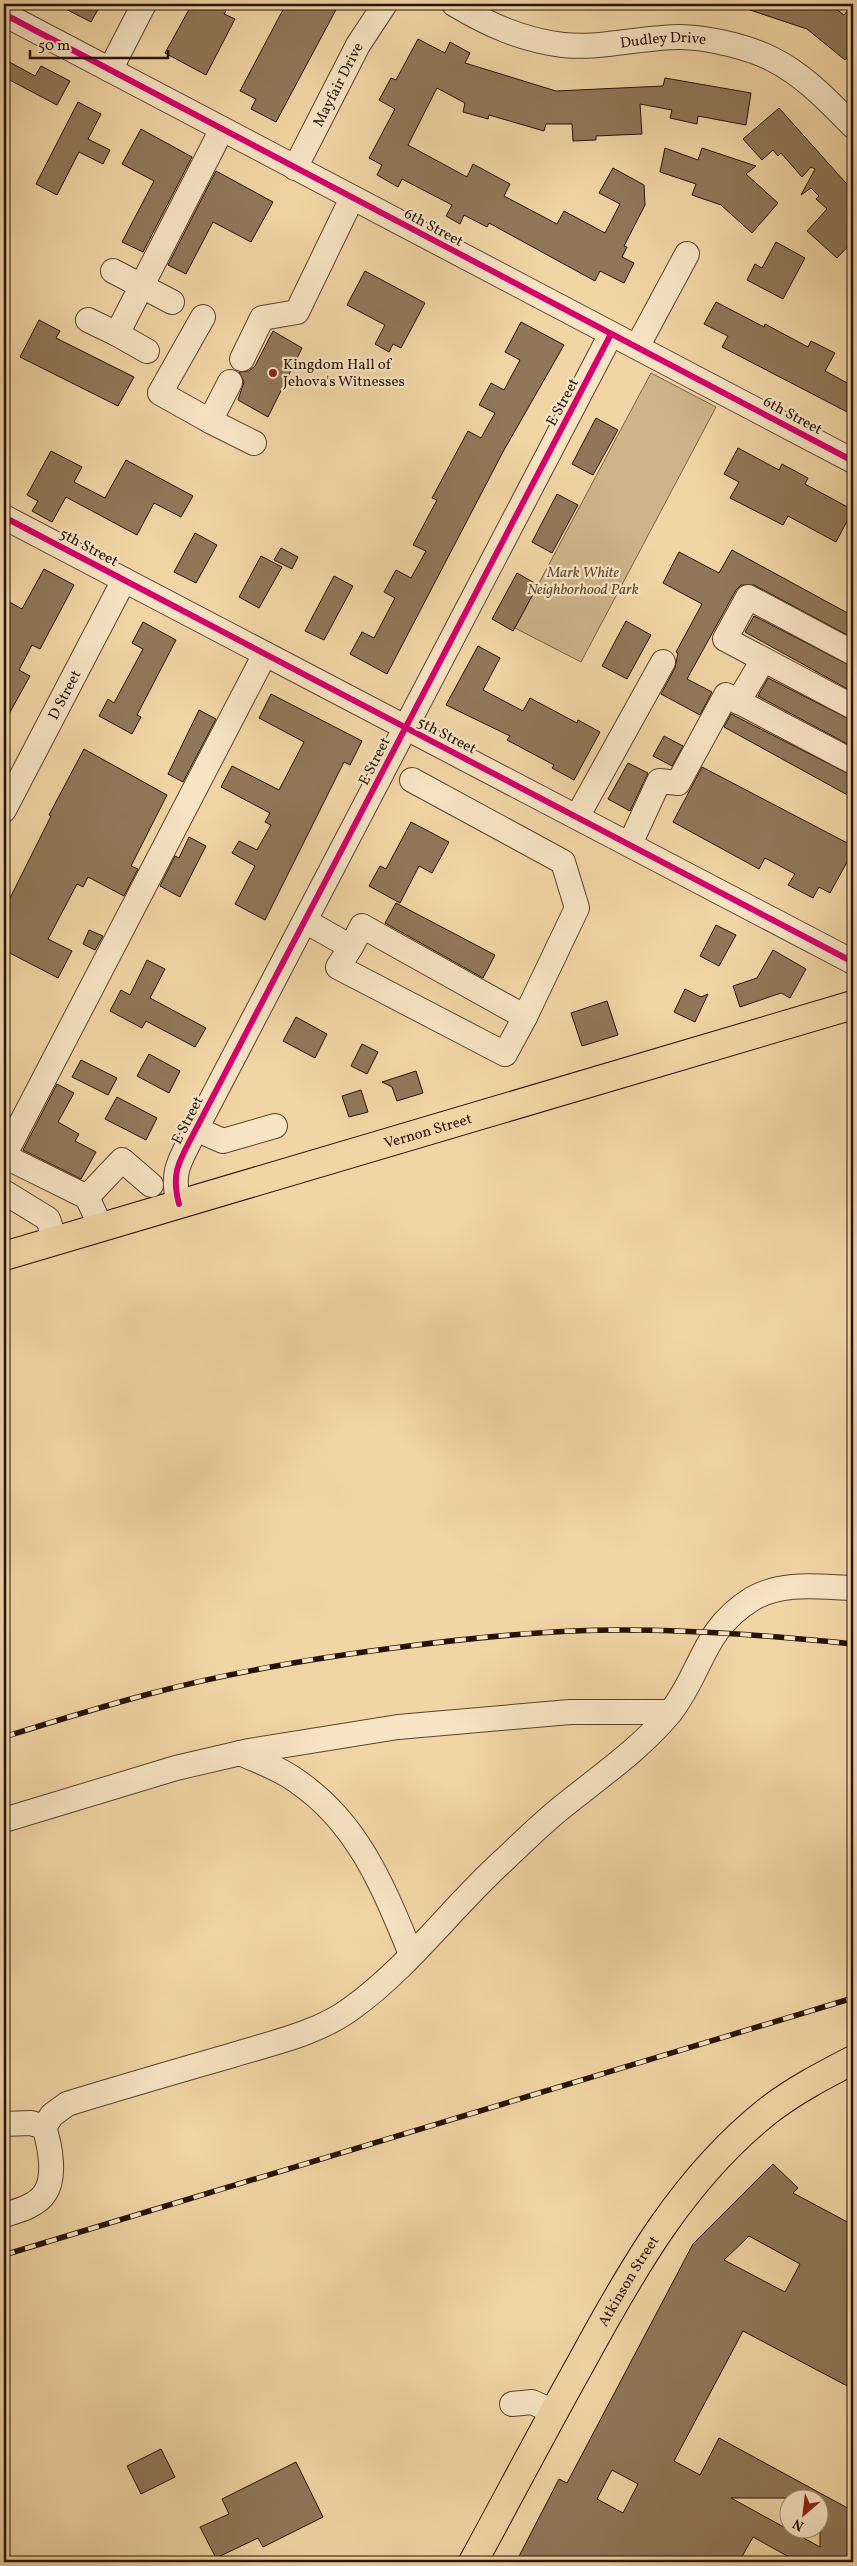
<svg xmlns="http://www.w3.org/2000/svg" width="857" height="2566" viewBox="0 0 857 2566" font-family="Vollkorn,serif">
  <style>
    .green { fill: #cfb48a; stroke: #7b6348 }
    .building { fill: #917759; stroke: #271207; fill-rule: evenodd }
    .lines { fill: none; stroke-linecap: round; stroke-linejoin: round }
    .minor-casing { stroke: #5a432e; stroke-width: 26 }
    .major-casing { stroke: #271207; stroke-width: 30 }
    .minor { stroke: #f7e4c4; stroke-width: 24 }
    .major { stroke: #f2d5a5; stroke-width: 28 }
    .rail-casing { stroke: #271207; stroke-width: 5.5 }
    .rail { stroke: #f7e4c4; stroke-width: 4; stroke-dasharray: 11; stroke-linecap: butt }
    .cycleway-casing { stroke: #f7e4c4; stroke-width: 9 }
    .cycleway { stroke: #d6006c; stroke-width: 6 }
    .poi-dot { fill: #8f2418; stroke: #f7e4c4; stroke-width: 2 }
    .labels { text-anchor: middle; stroke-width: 4.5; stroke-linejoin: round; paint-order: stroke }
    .street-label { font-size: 15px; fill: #271207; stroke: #f7e4c4 }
    .poi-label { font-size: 15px; fill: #271207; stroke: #f7e4c4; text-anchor: start }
    .park-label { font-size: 15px; font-style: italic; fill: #624b35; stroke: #f7e4c4 }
  </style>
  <rect width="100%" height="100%" fill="#f2d5a5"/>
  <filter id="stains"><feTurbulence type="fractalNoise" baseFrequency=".004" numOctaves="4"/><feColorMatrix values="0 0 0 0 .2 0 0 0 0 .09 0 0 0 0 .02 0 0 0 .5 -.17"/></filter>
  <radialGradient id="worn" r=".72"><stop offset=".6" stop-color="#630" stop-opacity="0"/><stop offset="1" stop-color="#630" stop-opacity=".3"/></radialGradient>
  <path class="green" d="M651,373L716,407L581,662L515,628Z"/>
  <path class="building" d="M56,4H101L91,22Z
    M192,4H230L224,14L235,19L206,75L165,53Z
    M286,4H339L276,122L251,109L256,99L240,91Z
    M741,4H830L844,15L853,4V50L845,60L807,29L741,7Z
    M418,39L445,53L450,42L470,53L465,63L556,91L663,86L665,78L751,93L746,125L698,116L697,124L670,118L672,110L640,104L642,134L596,136V140L573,141L572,124H546L544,131L489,115L488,119L463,112L465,103L437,88L408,145L467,177L473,164L510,184L504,196L557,224L564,211L605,233L620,204L599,193L613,168L644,185L645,205L624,246L627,247L622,257L634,263L624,283L600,271L595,281L489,223L487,227L464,215L460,224L446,216L452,205L402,179L398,187L377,175L382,165L369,158L395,109L379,100L391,78L396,80Z
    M4,59L35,76L41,66L70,81L57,105L4,77Z
    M78,102L101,114L88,139L110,150L103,164L79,152L57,195L36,184Z
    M779,108L853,191V241L837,258L807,231L827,209L816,199L819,196L811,188L801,195L815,169L811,167L802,177L781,153L778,156L773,150L762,160L743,139Z
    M141,129L192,157L143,252L122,242L154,181L122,164Z
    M665,148L698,160L702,148L756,166L746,174L778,203L752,233L721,205L692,195L696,184L660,172Z
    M216,171L273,202L251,242L213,222L186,274L168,265Z
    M776,242L805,258L783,299L747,280L755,264L762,268Z
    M365,271L425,303L401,348L393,344L389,352L375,344L385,325L347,305Z
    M716,302L764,327L765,324L808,347L811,341L835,353L825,371L853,386V415L722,347L728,336L704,324Z
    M39,320L60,331L56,338L134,377L118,406L20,357Z
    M521,322L564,345L504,450L387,674L350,654L362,632L374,638L395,598L384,592L396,570L411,578L426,551L413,545L437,500L432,498L468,431L481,438L495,413L479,405L491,383L504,390L520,360L505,352Z
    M273,331L302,348L268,417L238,400L244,382L239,372L249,371L255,366Z
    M596,418L618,430L593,475L572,464Z
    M738,448L779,470L782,464L808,478L805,484L853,510L836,542L788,516L783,525L730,498L739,482L724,474Z
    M51,451L82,467L74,482L105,498L126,460L193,496L181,517L154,503L137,535L66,497L52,522L32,511L38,501L27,495Z
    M557,494L578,505L552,553L532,542Z
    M195,533L217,545L196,583L174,572Z
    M281,548L298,557L292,569L274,560Z
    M732,550L853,616V638L754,585H741L736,590L687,679L712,692L700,715L661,694L675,668L678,653L676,652L702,604L663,583L679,552L719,573Z
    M261,556L282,567L259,608L239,597Z
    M44,569L74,585L40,649L32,645L19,670L30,676L4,723V599L22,609Z
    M517,573L538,585L513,631L492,619Z
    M334,576L353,586L324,640L305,631Z
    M754,616L853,667V692L745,632Z
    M626,621L651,635L627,679L602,666Z
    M143,622L176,640L137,715L141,717L132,734L99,716L108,699L114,703L143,649L132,643Z
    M478,646L500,658L483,690L523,711L530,698L577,723L578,720L600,732L574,780L552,768L554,765L507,740L510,736L446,705Z
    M768,678L853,721V747L758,696Z
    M271,694L362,741L350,765L344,762L265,920L235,904L255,866L232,853L239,841L257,850L271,825L265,822L270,813L221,787L232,766L279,790L304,742L259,718Z
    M199,710L216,719L183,782L168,774Z
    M731,714L853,776V798L724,727Z
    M664,736L683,746L672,766L653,756Z
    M84,749L167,795L131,866L138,869L124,896L88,877L83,887L77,884L48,939L72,951L58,978L4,950V910L51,816L49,815Z
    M628,763L648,773L630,811L608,799Z
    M702,767L853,846V851L830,893L819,887L813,898L788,885L795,874L765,858L759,869L673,822Z
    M411,822L449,842L432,873L419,866L400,903L369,886L380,866L386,869Z
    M189,837L206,846L180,897L160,886L175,856L179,858Z
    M396,903L495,955L483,978L385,923Z
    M716,925L736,935L719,966L700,956Z
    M89,930L103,936L95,950L83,944Z
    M773,950L806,969L790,998L781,993L740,1007L733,986L757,978Z
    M147,960L165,969L150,998L206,1028L195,1047L146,1021L142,1028L110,1011L121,990L130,995Z
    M685,989L701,997L708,994L695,1022L674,1012Z
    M607,1001L618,1035L582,1046L571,1013Z
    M296,1017L327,1034L315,1058L283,1041Z
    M362,1044L378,1052L367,1074L351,1066Z
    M149,1054L180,1071L169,1093L137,1076Z
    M81,1060L117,1078L108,1095L72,1077Z
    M416,1071L423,1093L397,1101L392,1087L382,1082Z
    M57,1084L74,1093L58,1122L79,1134L75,1141L96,1152L81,1179L23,1150Z
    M361,1090L368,1112L349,1117L342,1096Z
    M117,1097L157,1118L146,1140L105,1119Z
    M773,2164L798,2188L793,2193L853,2225V2389L743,2331L674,2461L700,2475L719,2438L853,2511V2562H798L753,2537L739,2562H516L559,2479L567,2483L693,2244ZM749,2236L800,2264L785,2292L724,2260ZM612,2470L638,2484L623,2513L597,2499ZM731,2498H820V2547Z
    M161,2449L175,2477L141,2494L127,2466Z
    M296,2462L323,2517L263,2547L258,2538L216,2558L200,2527L229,2514L222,2499Z"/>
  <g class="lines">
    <defs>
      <g id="minor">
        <path id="s1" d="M454,4C489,25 522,40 563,45C602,49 641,37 680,37C706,37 749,47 772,59C804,75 828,101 853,126"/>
        <path d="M4,14L853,461"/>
        <path d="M110,70L144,4"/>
        <path id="s2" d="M295,168L358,45L385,4"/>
        <path d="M113,271L172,302"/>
        <path d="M203,317L160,393L210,421"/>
        <path d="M88,320L117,334"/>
        <path d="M637,347L687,254"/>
        <path d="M147,351L117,334L222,129"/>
        <path d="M242,359L262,318L297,312L352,198"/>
        <path d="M230,382L210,421L254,443"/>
        <path d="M4,517L853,962"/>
        <path d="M853,653L748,597L725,639L853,707"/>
        <path d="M738,702L763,660"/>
        <path d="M412,780L563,862L577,908L525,1017"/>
        <path id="s3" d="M4,810L124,580"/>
        <path d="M577,817L663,662"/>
        <path d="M630,844L659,781L678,783L726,695L853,762"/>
        <path d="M305,921L351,947L362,926L525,1017L505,1054L338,967L351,947"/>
        <path d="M196,1129L223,1141L275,1126"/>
        <path d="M4,1192L48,1219L55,1241"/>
        <path d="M87,1197L122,1160L151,1185"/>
        <path d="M179,1204C170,1170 181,1159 196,1129L611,334"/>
        <path d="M101,1227L87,1197L4,1156L265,654"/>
        <path d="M240,1753C260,1762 281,1769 298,1782C359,1824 384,1889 411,1954"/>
        <path d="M4,1820L176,1768L249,1751L398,1727L570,1712H670"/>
        <path d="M4,2124L31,2123L44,2127C50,2145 56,2177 45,2193C37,2206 17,2211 4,2215"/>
        <path d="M44,2127L52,2115L67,2104C122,2087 178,2071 233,2055C272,2043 319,2033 352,2008C409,1967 452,1907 504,1860C524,1841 544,1821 566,1804C602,1775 640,1749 670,1713C703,1671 701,1631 752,1599C783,1581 819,1587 853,1588"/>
        <path d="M512,2404L532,2402L554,2412"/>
      </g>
      <g id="major">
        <path id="s4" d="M4,1256L853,1005"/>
        <path id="s5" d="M473,2562C509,2496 544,2429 581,2363C632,2269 684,2177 769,2110C795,2090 824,2075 853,2060"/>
      </g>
    </defs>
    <use href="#minor" class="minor-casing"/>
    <use href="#major" class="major-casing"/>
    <use href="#minor" class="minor"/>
    <use href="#major" class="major"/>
    <defs>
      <path id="rail" d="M4,1737C52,1722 100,1707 149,1694C234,1671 321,1657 409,1646C479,1637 549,1630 620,1630C698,1630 776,1636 853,1644
        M4,2255L853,1998"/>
    </defs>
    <use href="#rail" class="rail-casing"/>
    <use href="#rail" class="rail"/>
    <defs>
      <path id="cycleway" d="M4,14L853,461
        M4,517L853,962
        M179,1204C170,1170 181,1159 196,1129L611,334"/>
    </defs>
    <use href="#cycleway" class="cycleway-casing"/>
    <use href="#cycleway" class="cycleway"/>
  </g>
  <circle class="poi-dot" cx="273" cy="373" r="5"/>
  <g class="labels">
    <g class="street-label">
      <text dy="5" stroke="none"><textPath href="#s1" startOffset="218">Dudley Drive</textPath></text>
      <text dy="5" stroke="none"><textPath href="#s2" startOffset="94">Mayfair Drive</textPath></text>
      <text transform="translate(434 227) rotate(28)" y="5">6th Street</text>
      <text transform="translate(562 402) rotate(-62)" y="5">E Street</text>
      <text transform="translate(793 415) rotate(28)" y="5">6th Street</text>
      <text transform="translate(89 547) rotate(28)" y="5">5th Street</text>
      <text dy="5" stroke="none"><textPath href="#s3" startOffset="130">D Street</textPath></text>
      <text transform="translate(447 735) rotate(27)" y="5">5th Street</text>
      <text transform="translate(374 761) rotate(-63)" y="5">E Street</text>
      <text transform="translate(187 1120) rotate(-63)" y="5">E Street</text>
      <text dy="5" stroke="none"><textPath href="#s4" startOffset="442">Vernon Street</textPath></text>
      <text dy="5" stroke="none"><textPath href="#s5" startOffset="321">Atkinson Street</textPath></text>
    </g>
    <g class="poi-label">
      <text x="283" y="369">Kingdom Hall of<tspan x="283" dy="17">Jehova's Witnesses</tspan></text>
    </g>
    <g class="park-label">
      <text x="583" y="577">Mark White<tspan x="583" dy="17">Neighborhood Park</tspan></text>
    </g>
  </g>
  <rect width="857" height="2566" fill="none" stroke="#f2d5a5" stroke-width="20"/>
  <rect x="5" y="5" width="847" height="2556" fill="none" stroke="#271207" stroke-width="2.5"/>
  <rect x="10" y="10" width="837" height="2546" fill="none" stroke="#271207"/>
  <g transform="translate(804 2514) rotate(208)"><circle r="24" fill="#f7e4c4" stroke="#a49078"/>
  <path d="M0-4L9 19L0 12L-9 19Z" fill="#8f2418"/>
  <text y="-8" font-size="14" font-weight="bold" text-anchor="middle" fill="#271207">N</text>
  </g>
  <path d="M30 50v8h138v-8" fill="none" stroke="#271207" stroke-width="2.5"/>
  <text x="38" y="50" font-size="15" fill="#271207" stroke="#f7e4c4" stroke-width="4" paint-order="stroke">50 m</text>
  <rect width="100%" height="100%" filter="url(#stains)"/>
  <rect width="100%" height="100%" fill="url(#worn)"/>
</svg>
